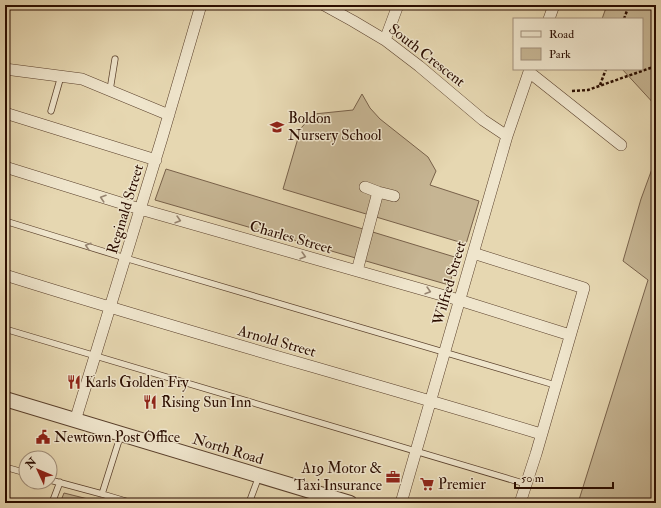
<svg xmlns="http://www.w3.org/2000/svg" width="661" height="508" viewBox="0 0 661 508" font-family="'IM FELL Double Pica',serif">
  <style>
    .green { fill: #c6b593; stroke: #78614a }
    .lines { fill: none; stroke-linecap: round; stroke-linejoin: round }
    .service-casing { stroke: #5a402c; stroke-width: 7 }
    .minor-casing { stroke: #5a402c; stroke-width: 12 }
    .tertiary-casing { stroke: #5a402c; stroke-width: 16 }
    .path { stroke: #2b0d00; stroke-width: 2.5; stroke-dasharray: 3 2; stroke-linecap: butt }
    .service { stroke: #efe5cc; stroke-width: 5.5 }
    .minor { stroke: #efe5cc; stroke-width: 11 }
    .tertiary { stroke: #efe5cc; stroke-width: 14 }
    .oneway { stroke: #978470 }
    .labels { text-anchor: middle; stroke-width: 3; stroke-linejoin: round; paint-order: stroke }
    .street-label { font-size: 15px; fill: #2b0d00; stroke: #efe5cc }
    .poi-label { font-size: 15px; fill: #2b0d00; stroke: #efe5cc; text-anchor: start }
  </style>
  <rect width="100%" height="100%" fill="#e6d7b1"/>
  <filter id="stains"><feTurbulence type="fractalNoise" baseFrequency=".005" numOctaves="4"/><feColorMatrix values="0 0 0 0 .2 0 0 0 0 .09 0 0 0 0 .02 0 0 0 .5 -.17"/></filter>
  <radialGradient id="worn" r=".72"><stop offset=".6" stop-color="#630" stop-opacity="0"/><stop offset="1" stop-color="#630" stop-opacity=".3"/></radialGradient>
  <path class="green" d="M607,5H656V106L622,69H642V19H602Z
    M362,94L370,108L380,119L428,157L436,171L430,185L479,201L466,244L283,189L301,128L314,114L353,110Z
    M656,158V503H578L648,280L623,261L641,199Z
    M166,169L458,258L449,285L155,200Z
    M64,493L104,503H60Z"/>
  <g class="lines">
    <defs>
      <path id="service" d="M110,90L115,59
        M51,111L61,76
        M5,221L125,258L555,385
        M5,329L526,484
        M5,467L26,473
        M50,480L102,494L121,434
        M102,494L132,503
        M52,503L60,482
        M249,503L259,476"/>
      <path id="minor" d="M324,5L353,21L385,40L419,66L483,120L507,136
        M549,19L554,5
        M385,40L398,5
        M5,69L82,79L169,115
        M529,72L621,145
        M5,113L156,160
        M5,167L140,209L459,300L570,335
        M365,187L378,192
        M473,253L584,288L536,454L520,503
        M357,271L378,192L394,196
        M5,275C183,331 363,380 541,434
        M75,421L162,138L201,5
        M401,503L507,136L530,69"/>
      <path id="tertiary" d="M5,399L350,503"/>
    </defs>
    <use href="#service" class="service-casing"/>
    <use href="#minor" class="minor-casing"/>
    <use href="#tertiary" class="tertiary-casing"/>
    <path class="path" d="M624,19L629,5
      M600,85L606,69
      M572,91L588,90L656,66"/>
    <use href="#service" class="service"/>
    <use href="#minor" class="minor"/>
    <use href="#tertiary" class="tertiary"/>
  </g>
  <defs><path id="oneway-chevron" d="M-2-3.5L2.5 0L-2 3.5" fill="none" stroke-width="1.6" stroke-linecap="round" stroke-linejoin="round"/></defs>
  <g class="oneway">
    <use href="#oneway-chevron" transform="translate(103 198) rotate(-162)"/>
    <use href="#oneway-chevron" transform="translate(178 220) rotate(16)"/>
    <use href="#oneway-chevron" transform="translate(88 246) rotate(-163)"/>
    <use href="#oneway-chevron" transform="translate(303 256) rotate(16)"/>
    <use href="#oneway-chevron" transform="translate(428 291) rotate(16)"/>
  </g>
  <defs>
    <symbol id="school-bare" viewBox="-9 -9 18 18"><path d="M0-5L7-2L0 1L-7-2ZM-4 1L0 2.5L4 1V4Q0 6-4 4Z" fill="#8f2418" stroke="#efe5cc" stroke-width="2.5" paint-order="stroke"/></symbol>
    <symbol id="restaurant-bare" viewBox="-9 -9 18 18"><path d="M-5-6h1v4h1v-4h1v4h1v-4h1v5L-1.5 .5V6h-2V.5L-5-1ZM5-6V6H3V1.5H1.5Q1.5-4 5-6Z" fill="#8f2418" stroke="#efe5cc" stroke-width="2.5" paint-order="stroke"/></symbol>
    <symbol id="civic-bare" viewBox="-9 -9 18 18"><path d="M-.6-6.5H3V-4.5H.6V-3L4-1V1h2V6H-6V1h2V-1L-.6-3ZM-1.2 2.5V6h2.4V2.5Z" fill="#8f2418" stroke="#efe5cc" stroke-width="2.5" paint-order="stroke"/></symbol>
    <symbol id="office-bare" viewBox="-9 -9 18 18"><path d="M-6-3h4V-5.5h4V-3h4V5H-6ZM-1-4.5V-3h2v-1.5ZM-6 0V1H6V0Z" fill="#8f2418" stroke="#efe5cc" stroke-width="2.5" paint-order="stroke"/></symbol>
    <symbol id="supermarket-bare" viewBox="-9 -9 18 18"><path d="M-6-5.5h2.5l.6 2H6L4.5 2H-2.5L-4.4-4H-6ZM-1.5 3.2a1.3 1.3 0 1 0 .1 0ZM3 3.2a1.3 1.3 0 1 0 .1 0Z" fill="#8f2418" stroke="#efe5cc" stroke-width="2.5" paint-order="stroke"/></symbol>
  </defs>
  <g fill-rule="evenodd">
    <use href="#school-bare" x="267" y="117" width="20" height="20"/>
    <use href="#restaurant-bare" x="64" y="372" width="20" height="20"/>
    <use href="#restaurant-bare" x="140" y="392" width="20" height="20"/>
    <use href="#civic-bare" x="33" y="427" width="20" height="20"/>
    <use href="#office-bare" x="383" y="467" width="20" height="20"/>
    <use href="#supermarket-bare" x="417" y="474" width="20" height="20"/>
  </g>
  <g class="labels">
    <g class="street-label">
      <text transform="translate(427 55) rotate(38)" y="5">South Crescent</text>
      <text transform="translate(125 209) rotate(-73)" y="5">Reginald Street</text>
      <text transform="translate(291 237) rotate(16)" y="5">Charles Street</text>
      <text transform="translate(449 283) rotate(-74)" y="5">Wilfred Street</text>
      <text transform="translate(277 341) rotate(16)" y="5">Arnold Street</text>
      <text transform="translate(228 449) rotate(17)" y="5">North Road</text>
    </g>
    <g class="poi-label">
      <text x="288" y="123">Boldon<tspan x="288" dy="17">Nursery School</tspan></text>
      <text x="85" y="387">Karls Golden Fry</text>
      <text x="161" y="407">Rising Sun Inn</text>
      <text x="54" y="442">Newtown Post Office</text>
      <text x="382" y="473" text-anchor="end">A19 Motor &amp;<tspan x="382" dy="17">Taxi Insurance</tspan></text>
      <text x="438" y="489">Premier</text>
    </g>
  </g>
  <rect width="661" height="508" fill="none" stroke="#e6d7b1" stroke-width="20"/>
  <rect x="6" y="6" width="649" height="496" fill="none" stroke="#2b0d00" stroke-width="2"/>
  <rect x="10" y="10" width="641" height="488" fill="none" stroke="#2b0d00"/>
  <rect x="513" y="18" width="130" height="52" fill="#efe5cc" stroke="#a18f7a"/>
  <rect x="521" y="31" width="20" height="6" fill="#efe5cc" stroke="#a18f7a"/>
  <text x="549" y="38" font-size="12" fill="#2b0d00">Road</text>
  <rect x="521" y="48" width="20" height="12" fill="#c6b593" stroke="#a18f7a"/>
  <text x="549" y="58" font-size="12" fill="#2b0d00">Park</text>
  <g transform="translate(38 470) rotate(314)"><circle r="19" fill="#efe5cc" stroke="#a18f7a"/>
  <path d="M0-3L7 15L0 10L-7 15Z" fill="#8f2418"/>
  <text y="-6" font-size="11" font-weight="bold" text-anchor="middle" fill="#2b0d00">N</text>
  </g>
  <path d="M515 482v6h98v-6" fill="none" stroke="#2b0d00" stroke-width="2"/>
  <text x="521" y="482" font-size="12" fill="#2b0d00" stroke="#efe5cc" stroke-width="3" paint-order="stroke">50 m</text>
  <rect width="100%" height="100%" filter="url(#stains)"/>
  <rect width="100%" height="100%" fill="url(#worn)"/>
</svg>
